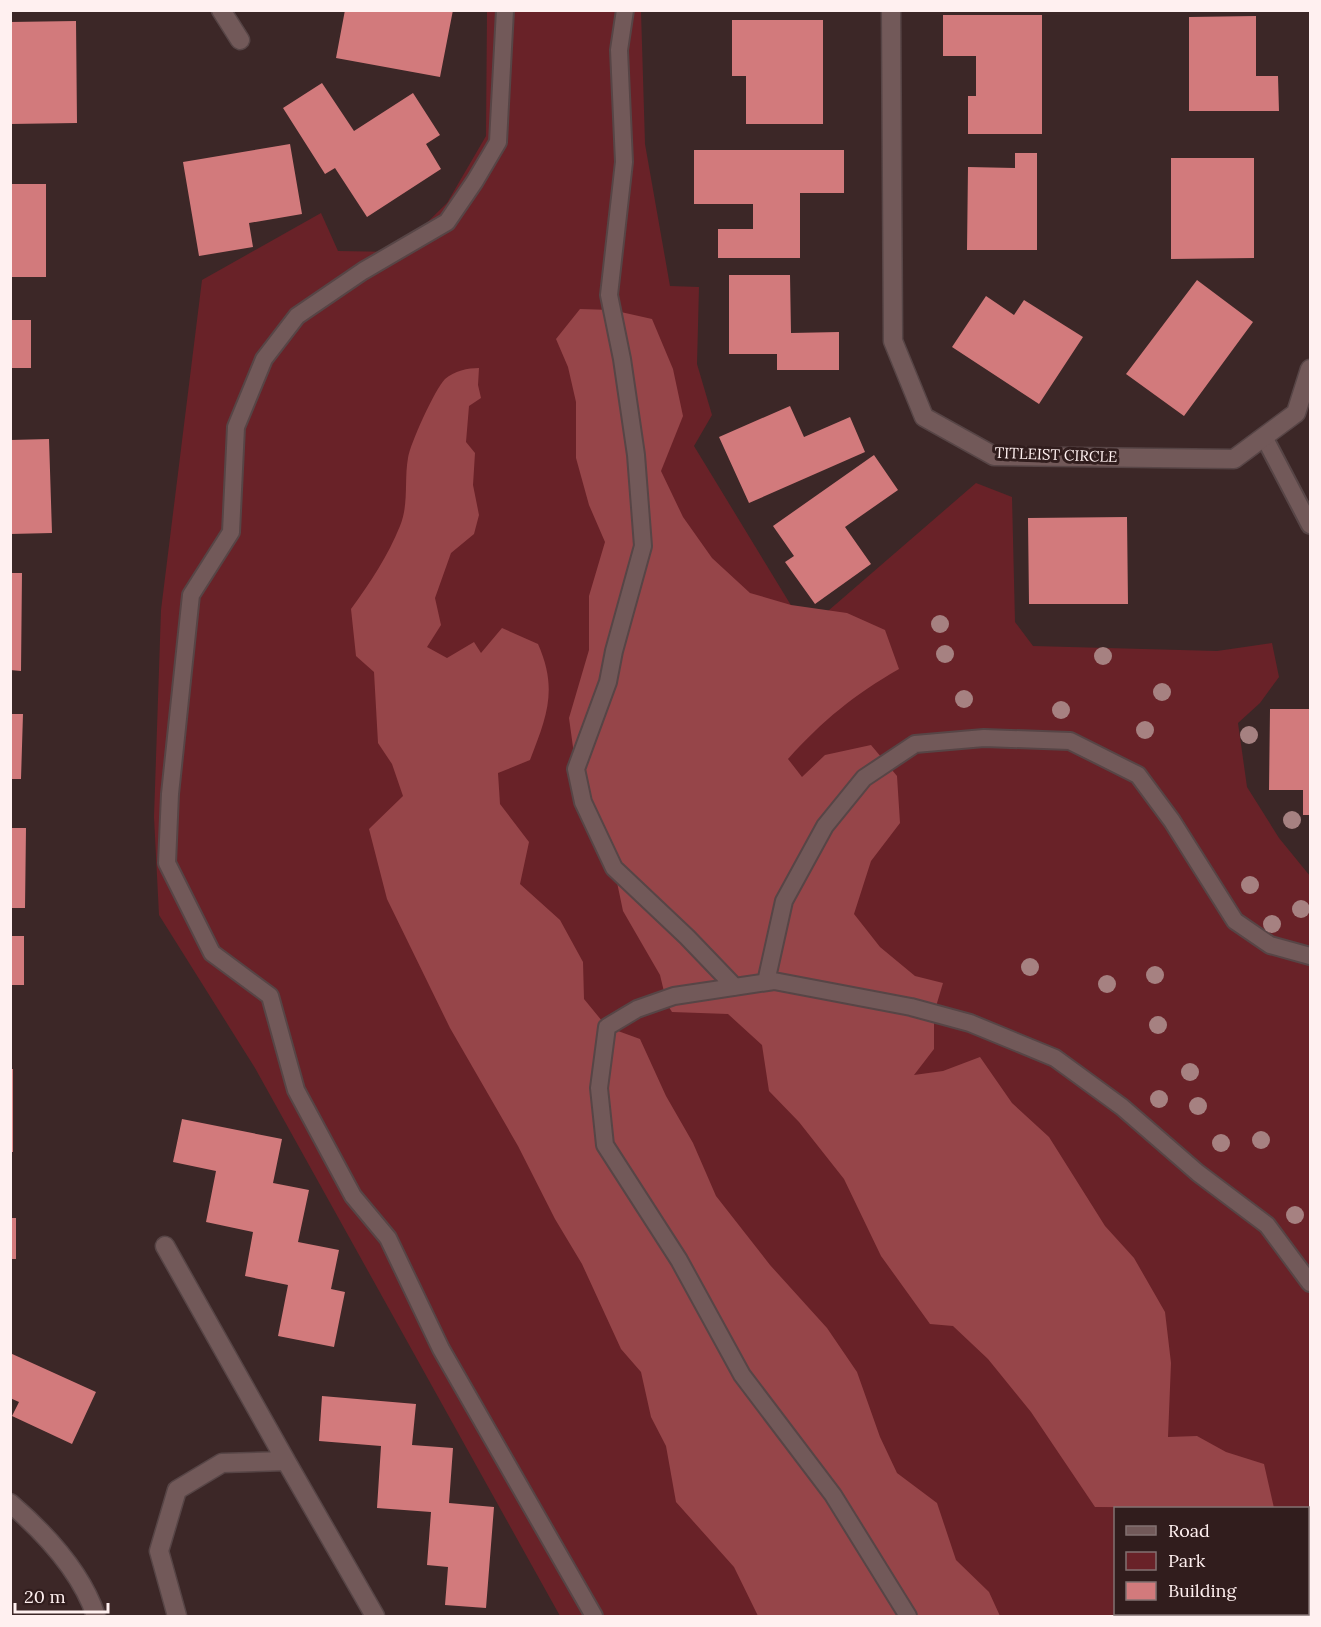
<svg xmlns="http://www.w3.org/2000/svg" width="1321" height="1627" viewBox="0 0 1321 1627" font-family="Lora,serif">
  <style>
    .green { fill: #692228; fill-rule: evenodd }
    .forest { fill: #964549 }
    .building { fill: #d27a7c }
    .lines { fill: none; stroke-linecap: round; stroke-linejoin: round }
    .lane-casing { stroke: #574546; stroke-width: 20 }
    .street-casing { stroke: #574546; stroke-width: 21 }
    .lane { stroke: #725959; stroke-width: 16 }
    .street { stroke: #725959; stroke-width: 18 }
    .tree { fill: #a68181 }
    .labels { text-anchor: middle; stroke-width: 6; stroke-linejoin: round; paint-order: stroke }
    .street-label { font-size: 15px; fill: #fff0f0; stroke: #311d1d }
  </style>
  <rect width="100%" height="100%" fill="#3c2727"/>
  <path class="green" d="M487,11H641L645,144L670,286L699,287L697,364L712,415L694,446L806,630L976,483L1012,497L1015,622L1033,646L1217,651L1272,643L1279,677L1260,703L1238,723L1247,787L1279,838L1310,876V1616H560L255,1068L159,915L154,817L161,610L202,280L321,213L338,251L397,252L447,203L486,136ZM1116,1508H1308V1614H1116Z"/>
  <path class="forest" d="M580,309L612,310L652,319L673,369L683,416L661,471L683,517L712,558L750,593L791,605L847,613L885,630L899,669C854,695 823,720 788,759L802,777L825,755L871,745L897,776L900,823L871,861L854,914L880,947L915,976L943,983L934,1013V1049L914,1075L943,1071L980,1057L1012,1103L1049,1137L1105,1226L1134,1258L1165,1312L1171,1363L1168,1437L1197,1436L1226,1452L1264,1464L1274,1508L1095,1507L1031,1412L988,1359L953,1326L930,1324L881,1256L844,1179L799,1122L769,1091L762,1045L728,1014L672,1012L667,1004L660,975L623,911L614,868L576,769L569,718L589,650V596L605,542L589,505L576,458V402L568,367L556,339Z
    M479,368L478,385L481,398L469,406L466,442L475,453L473,485L479,515L474,534L451,553L435,598L441,625L427,647L447,658L474,642L481,653L502,628L538,644C558,689 547,716 530,760L498,773L500,804L529,842L520,884L560,920L583,962L584,999L607,1027L640,1039L666,1096L693,1143L716,1196L770,1265L827,1328L857,1372L880,1437L897,1473L937,1503L956,1560L989,1592L1000,1616H758L734,1567L676,1502L666,1446L651,1417L641,1372L621,1349L582,1264L555,1219L518,1146L450,1028L387,899L369,829L403,796L392,764L378,743L374,672L356,656L351,609C370,583 388,556 400,526C409,504 404,481 408,458C410,444 435,389 445,379C454,371 468,368 479,368Z
    M1308,1569L1310,1576V1616H1235L1232,1614H1308Z"/>
  <path class="building" d="M345,10H453L440,77L336,58Z
    M943,15H1042V134H968V96H976V56H943Z
    M1256,16V76H1278L1279,111H1189V17Z
    M732,20H823V124H746V76H732Z
    M76,21L77,123L10,124V22Z
    M322,83L354,131L413,93L440,135L426,144L441,169L367,217L335,168L325,174L283,108Z
    M290,144L302,214L249,223L253,247L199,256L183,162Z
    M694,150H844V193H800V258H718V229H753V204H694Z
    M1015,153H1037V250H967L968,167L1015,168Z
    M1171,158H1254V258L1171,259Z
    M10,184H46V277H10Z
    M729,275H790L791,333L839,332V370H777V354H729Z
    M1197,280L1253,322L1184,416L1126,374Z
    M986,296L1014,315L1024,300L1083,337L1039,404L952,347Z
    M10,320H31V368H10Z
    M790,406L804,437L850,417L865,452L749,503L719,437Z
    M49,439L52,533L10,534V440Z
    M874,455L898,490L845,527L871,564L815,604L785,562L794,556L773,526Z
    M1127,517L1128,604H1029L1028,518Z
    M10,573H22L21,671L10,670Z
    M1270,709H1310V815H1303V790H1269Z
    M10,714H23L21,779H10Z
    M10,828H26L25,908H10Z
    M10,936H24V985H10Z
    M10,1069H13V1152H10Z
    M182,1119L282,1139L273,1183L309,1190L298,1242L339,1250L331,1289L345,1292L334,1347L278,1336L288,1285L245,1276L253,1232L206,1222L216,1171L173,1162Z
    M10,1218H16V1259H10Z
    M10,1353L96,1392L72,1444L12,1416L19,1402L10,1398Z
    M322,1396L416,1404L412,1445L453,1448L449,1503L494,1507L486,1608L445,1605L448,1567L427,1565L431,1512L377,1508L381,1446L319,1441Z"/>
  <g class="lines">
    <defs>
      <path id="lane" d="M505,10L498,142L475,181L447,222L363,271L297,316L264,359L236,427L231,532L191,595L170,794L167,863L212,953L270,996L296,1090L353,1196L388,1238L441,1349L594,1616
        M625,10L619,50L624,162L609,295L622,359L636,455L643,546L614,651L608,682L576,769L583,802L614,868L687,937L735,987
        M1264,437L1310,525
        M766,982L784,901L825,826L864,778L915,744L984,738L1070,741L1138,775L1172,821L1235,921L1270,945L1310,956
        M908,1616L833,1495L742,1375L679,1260L605,1145L599,1088L607,1027L637,1009L674,996L774,981L911,1007L970,1023L1055,1058L1122,1107L1198,1173L1267,1225L1310,1283"/>
      <path id="street" d="M221,10L240,40
        M891,10L893,341L924,417L994,456L1234,459L1296,413L1310,369
        M165,1246L286,1461
        M10,1503C45,1533 81,1571 96,1616
        M177,1616L159,1551L177,1490L222,1463L286,1461L375,1616"/>
    </defs>
    <use href="#lane" class="lane-casing"/>
    <use href="#street" class="street-casing"/>
    <use href="#lane" class="lane"/>
    <use href="#street" class="street"/>
  </g>
  <g class="tree">
    <circle cx="940" cy="624" r="9"/>
    <circle cx="945" cy="654" r="9"/>
    <circle cx="1103" cy="656" r="9"/>
    <circle cx="1162" cy="692" r="9"/>
    <circle cx="964" cy="699" r="9"/>
    <circle cx="1061" cy="710" r="9"/>
    <circle cx="1145" cy="730" r="9"/>
    <circle cx="1249" cy="735" r="9"/>
    <circle cx="1292" cy="820" r="9"/>
    <circle cx="1250" cy="885" r="9"/>
    <circle cx="1301" cy="909" r="9"/>
    <circle cx="1272" cy="924" r="9"/>
    <circle cx="1030" cy="967" r="9"/>
    <circle cx="1155" cy="975" r="9"/>
    <circle cx="1107" cy="984" r="9"/>
    <circle cx="1158" cy="1025" r="9"/>
    <circle cx="1190" cy="1072" r="9"/>
    <circle cx="1159" cy="1099" r="9"/>
    <circle cx="1198" cy="1106" r="9"/>
    <circle cx="1261" cy="1140" r="9"/>
    <circle cx="1221" cy="1143" r="9"/>
    <circle cx="1295" cy="1215" r="9"/>
  </g>
  <g class="labels">
    <g class="street-label">
      <text transform="translate(1056 455) rotate(2)" y="5">TITLEIST CIRCLE</text>
    </g>
  </g>
  <rect width="1321" height="1627" fill="none" stroke="#fff0f0" stroke-width="24"/>
  <rect x="1114" y="1507" width="195" height="108" fill="#311d1d" stroke="#837171" stroke-width="1.5"/>
  <rect x="1126" y="1526" width="30" height="9" fill="#725959" stroke="#837171" stroke-width="1.5"/>
  <text x="1168" y="1537" font-size="18" fill="#fff0f0">Road</text>
  <rect x="1126" y="1552" width="30" height="18" fill="#692228" stroke="#837171" stroke-width="1.5"/>
  <text x="1168" y="1567" font-size="18" fill="#fff0f0">Park</text>
  <rect x="1126" y="1582" width="30" height="18" fill="#d27a7c" stroke="#837171" stroke-width="1.5"/>
  <text x="1168" y="1597" font-size="18" fill="#fff0f0">Building</text>
  <path d="M15 1603v9h93v-9" fill="none" stroke="#fff0f0" stroke-width="3"/>
  <text x="24" y="1603" font-size="18" fill="#fff0f0" stroke="#311d1d" stroke-width="4.5" paint-order="stroke">20 m</text>
</svg>
